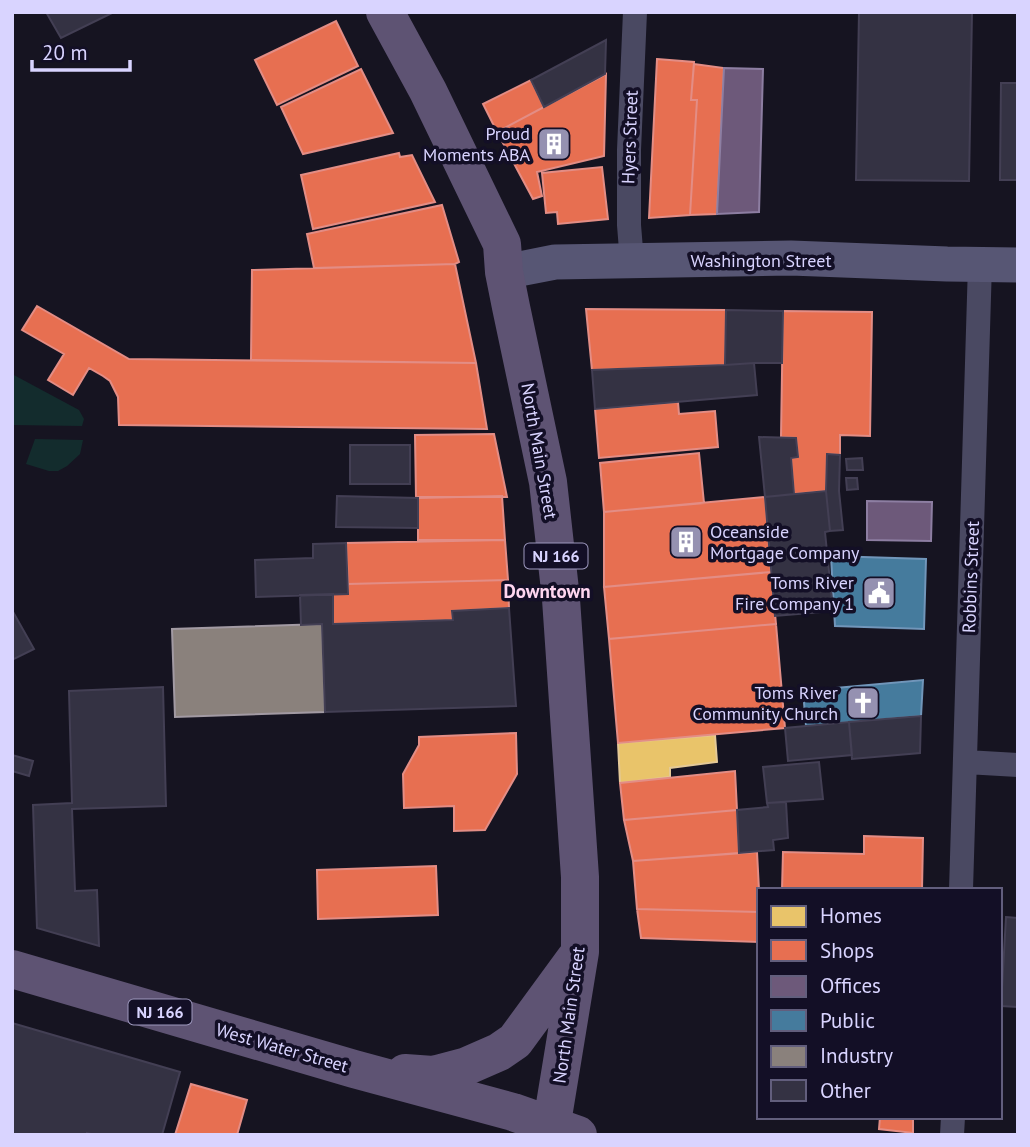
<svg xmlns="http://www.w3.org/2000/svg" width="1030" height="1147" viewBox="0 0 1030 1147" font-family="'PT Sans',sans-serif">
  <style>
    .green { fill: #132c2d }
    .homes { fill: #e9c46a; stroke: #e4c997; stroke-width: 2 }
    .shops { fill: #e76f51; stroke: #e38d85; stroke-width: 2 }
    .offices { fill: #6d597a; stroke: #8d7ea2; stroke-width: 2 }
    .public { fill: #457b9d; stroke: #7196ba; stroke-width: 2 }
    .industry { fill: #8a817c; stroke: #a29aa3; stroke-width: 2 }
    .building { fill: #343243; stroke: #433f54; stroke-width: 2 }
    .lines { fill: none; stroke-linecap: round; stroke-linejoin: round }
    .minor { stroke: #4a4962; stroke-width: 24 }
    .secondary { stroke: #575674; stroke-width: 35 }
    .primary { stroke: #5e5373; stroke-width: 38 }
    .labels { text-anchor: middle; stroke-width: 7; stroke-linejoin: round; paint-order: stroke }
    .shield { fill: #130f26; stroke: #9e99be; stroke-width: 2 }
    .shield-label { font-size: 16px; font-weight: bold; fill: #d9d4ff }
    .poi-label { font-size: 18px; fill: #d9d4ff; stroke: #130f26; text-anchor: end }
    .street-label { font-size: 18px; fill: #d9d4ff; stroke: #130f26 }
    .neighbourhood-label { font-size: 19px; font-weight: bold; fill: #ffd6f0; stroke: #130f26 }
  </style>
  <rect width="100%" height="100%" fill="#161421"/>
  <path class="green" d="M12,374L79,410L84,419L82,426L12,425Z
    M35,439L83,440L80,454L67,466L58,471H49L26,464Z"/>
  <path class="homes" d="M715,735L717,762L670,768V777L620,783L618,743Z"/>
  <path class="shops" d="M336,21L358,66L277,105L255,60Z
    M657,59L694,62L691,100H697L690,215L649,218Z
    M694,64L724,68L717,214L690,215L697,100H691Z
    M361,69L393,133L303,154L281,107Z
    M606,74L604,156L537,172L542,196L533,199L497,132Z
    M531,80L544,107L497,132L483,104Z
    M399,153L400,157L412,155L435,202L313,229L301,175Z
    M602,167L608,219L558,224L557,212L546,213L542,173Z
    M442,205L459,262L455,264L314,268L307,234Z
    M455,264L476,363L251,360L252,270Z
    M37,306L129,359L476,363L487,429L119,425L118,397L110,381L103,376L89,368L73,395L48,380L64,354L22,330Z
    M586,309L726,310L725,365L592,370Z
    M783,311L872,312L870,436L840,435V455L827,454L826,491L794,494L791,458L798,457L796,438L781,437Z
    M678,402L679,414L715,411L718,447L599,458L595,409Z
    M494,434L507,497H416L415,435Z
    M699,453L704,503L604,512L600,463Z
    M502,496L505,540H418V498Z
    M765,497L771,572L604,587V512Z
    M505,540L508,580L348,584L346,543Z
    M771,572L776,624L609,639L604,587Z
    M508,580L509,608L452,611L453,620L333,624V594H348V584Z
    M776,624L785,728L618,743L609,639Z
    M516,733L517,774L485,830L454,831V806L404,808L403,774L419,745V737Z
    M735,771L737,810L624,820L620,783Z
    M737,810L739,853L633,861L624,820Z
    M864,836L923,838L922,890H782L783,852L864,854Z
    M757,852L759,890V912L637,909L633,861Z
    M436,866L438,915L318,919L317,870Z
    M637,909L759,912V942L641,938Z
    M191,1084L247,1100L237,1135H175Z
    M880,1117H913V1133L879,1129Z"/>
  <path class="offices" d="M724,68L763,69L759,212L717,214Z
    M867,501L932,502L931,541L867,540Z"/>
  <path class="public" d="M831,556L926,559L924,629L835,626Z
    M923,680L921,716L806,726L803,691Z"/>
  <path class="industry" d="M322,624L325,712L175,717L172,629Z"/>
  <path class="building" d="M46,12H114L61,38Z
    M859,12H972L969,181L856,180Z
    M606,40L605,74L544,107L531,80Z
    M1001,83H1018V180H1000Z
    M726,310L783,311L782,363H754L725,365Z
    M754,363L757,395L595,409L592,370L725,365Z
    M759,437L796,438L798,457L791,458L794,494L765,497Z
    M350,445H410V484H350Z
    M827,454L840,455L839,491L843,530L830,531L826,491Z
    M862,458L863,470H847L846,459Z
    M846,478H857L858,489L847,490Z
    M826,491L830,531L825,532L833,611L775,616L765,497Z
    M337,496L418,498V528L336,527Z
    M346,543L348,594L256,597L255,560L313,558V544Z
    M333,594V624L453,620L452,611L509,608L516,706L325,712L322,624L301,625L300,595Z
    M12,610L34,649L12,660Z
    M163,687L166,806L72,809L75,891L97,890L99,946L37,928L33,805L72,803L69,691Z
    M921,716L920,753L852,759L849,722Z
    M849,722L852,755L788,761L785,728Z
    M12,755L33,761L29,776L12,771Z
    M819,762L823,799L767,803L763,767Z
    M786,802L788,838L773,840L774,850L739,853L737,810L768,807L767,803Z
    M1006,917L1018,918V1007L1001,1006Z
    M12,1023L180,1072L162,1135H95L87,1133V1135H12Z"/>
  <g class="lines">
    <path class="minor" d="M632,262L629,225V150L635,12
      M966,762L1018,765
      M961,890L980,264
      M952,1135L953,1117"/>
    <path class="secondary" d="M504,272L555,262L791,258L947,264L1018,265"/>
    <path class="primary" d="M385,12L428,91L502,244L504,272L511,307L548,482L561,599L580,877V952L550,1135
      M12,969L354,1069L513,1112L578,1135
      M405,1073L433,1075L467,1066L499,1052L515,1041L575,959"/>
  </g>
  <defs>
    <symbol id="building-square" viewBox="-11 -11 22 22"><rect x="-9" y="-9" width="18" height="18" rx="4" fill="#9591b1" stroke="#130f26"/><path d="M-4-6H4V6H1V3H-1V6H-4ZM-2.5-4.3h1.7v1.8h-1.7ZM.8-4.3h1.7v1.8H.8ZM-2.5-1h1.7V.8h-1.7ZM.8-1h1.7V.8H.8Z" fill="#fff"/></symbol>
    <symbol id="civic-square" viewBox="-11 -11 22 22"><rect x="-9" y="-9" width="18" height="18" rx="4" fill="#9591b1" stroke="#130f26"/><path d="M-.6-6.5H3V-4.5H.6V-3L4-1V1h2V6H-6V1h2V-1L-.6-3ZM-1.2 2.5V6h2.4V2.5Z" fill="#fff"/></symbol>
    <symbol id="church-square" viewBox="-11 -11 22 22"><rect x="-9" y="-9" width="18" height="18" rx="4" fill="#9591b1" stroke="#130f26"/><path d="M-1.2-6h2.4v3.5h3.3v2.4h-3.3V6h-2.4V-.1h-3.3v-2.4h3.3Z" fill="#fff"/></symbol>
  </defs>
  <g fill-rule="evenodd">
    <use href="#building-square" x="535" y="125" width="38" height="38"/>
    <use href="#building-square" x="667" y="523" width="38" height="38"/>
    <use href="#civic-square" x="860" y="574" width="38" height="38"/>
    <use href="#church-square" x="844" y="684" width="38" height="38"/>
  </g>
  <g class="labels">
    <g class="shield">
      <rect x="524.5" y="543.5" width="63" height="25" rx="5"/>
      <rect x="128.5" y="999.5" width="63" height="25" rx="5"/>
    </g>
    <g class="shield-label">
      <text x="556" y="562">NJ 166</text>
      <text x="160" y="1018">NJ 166</text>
    </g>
    <g class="poi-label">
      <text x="530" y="140">Proud<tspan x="530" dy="21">Moments ABA</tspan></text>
      <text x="710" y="538" text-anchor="start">Oceanside<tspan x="710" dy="21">Mortgage Company</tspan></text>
      <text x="854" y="589">Toms River<tspan x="854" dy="21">Fire Company 1</tspan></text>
      <text x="838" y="699">Toms River<tspan x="838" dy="21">Community Church</tspan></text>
    </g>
    <g class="street-label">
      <text transform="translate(630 137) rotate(-88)" y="6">Hyers Street</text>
      <text x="761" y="267">Washington Street</text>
      <text transform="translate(539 451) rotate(80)" y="6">North Main Street</text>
      <text transform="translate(971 577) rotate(-88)" y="6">Robbins Street</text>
      <text transform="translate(569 1015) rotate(-82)" y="6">North Main Street</text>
      <text transform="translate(282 1048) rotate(16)" y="6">West Water Street</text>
    </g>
    <g class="neighbourhood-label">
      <text x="547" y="598">Downtown</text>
    </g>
  </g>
  <rect width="1030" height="1147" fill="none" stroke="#d9d4ff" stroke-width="28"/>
  <rect x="757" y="888" width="245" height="231" fill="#130f26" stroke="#625e7d" stroke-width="2"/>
  <rect x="771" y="906" width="35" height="21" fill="#e9c46a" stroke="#625e7d" stroke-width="2"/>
  <text x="820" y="923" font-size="21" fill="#d9d4ff">Homes</text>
  <rect x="771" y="940" width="35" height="21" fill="#e76f51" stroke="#625e7d" stroke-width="2"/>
  <text x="820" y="958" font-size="21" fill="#d9d4ff">Shops</text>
  <rect x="771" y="976" width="35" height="21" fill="#6d597a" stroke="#625e7d" stroke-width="2"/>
  <text x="820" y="993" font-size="21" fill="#d9d4ff">Offices</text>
  <rect x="771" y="1010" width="35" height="21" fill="#457b9d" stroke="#625e7d" stroke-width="2"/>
  <text x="820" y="1028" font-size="21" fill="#d9d4ff">Public</text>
  <rect x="771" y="1046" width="35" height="21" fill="#8a817c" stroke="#625e7d" stroke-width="2"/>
  <text x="820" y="1063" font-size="21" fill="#d9d4ff">Industry</text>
  <rect x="771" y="1080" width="35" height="21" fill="#343243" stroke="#625e7d" stroke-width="2"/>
  <text x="820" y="1098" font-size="21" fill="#d9d4ff">Other</text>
  <path d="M32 60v10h98v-10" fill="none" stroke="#d9d4ff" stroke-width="3.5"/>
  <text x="42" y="60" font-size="21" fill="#d9d4ff" stroke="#130f26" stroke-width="5" paint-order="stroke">20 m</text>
</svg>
